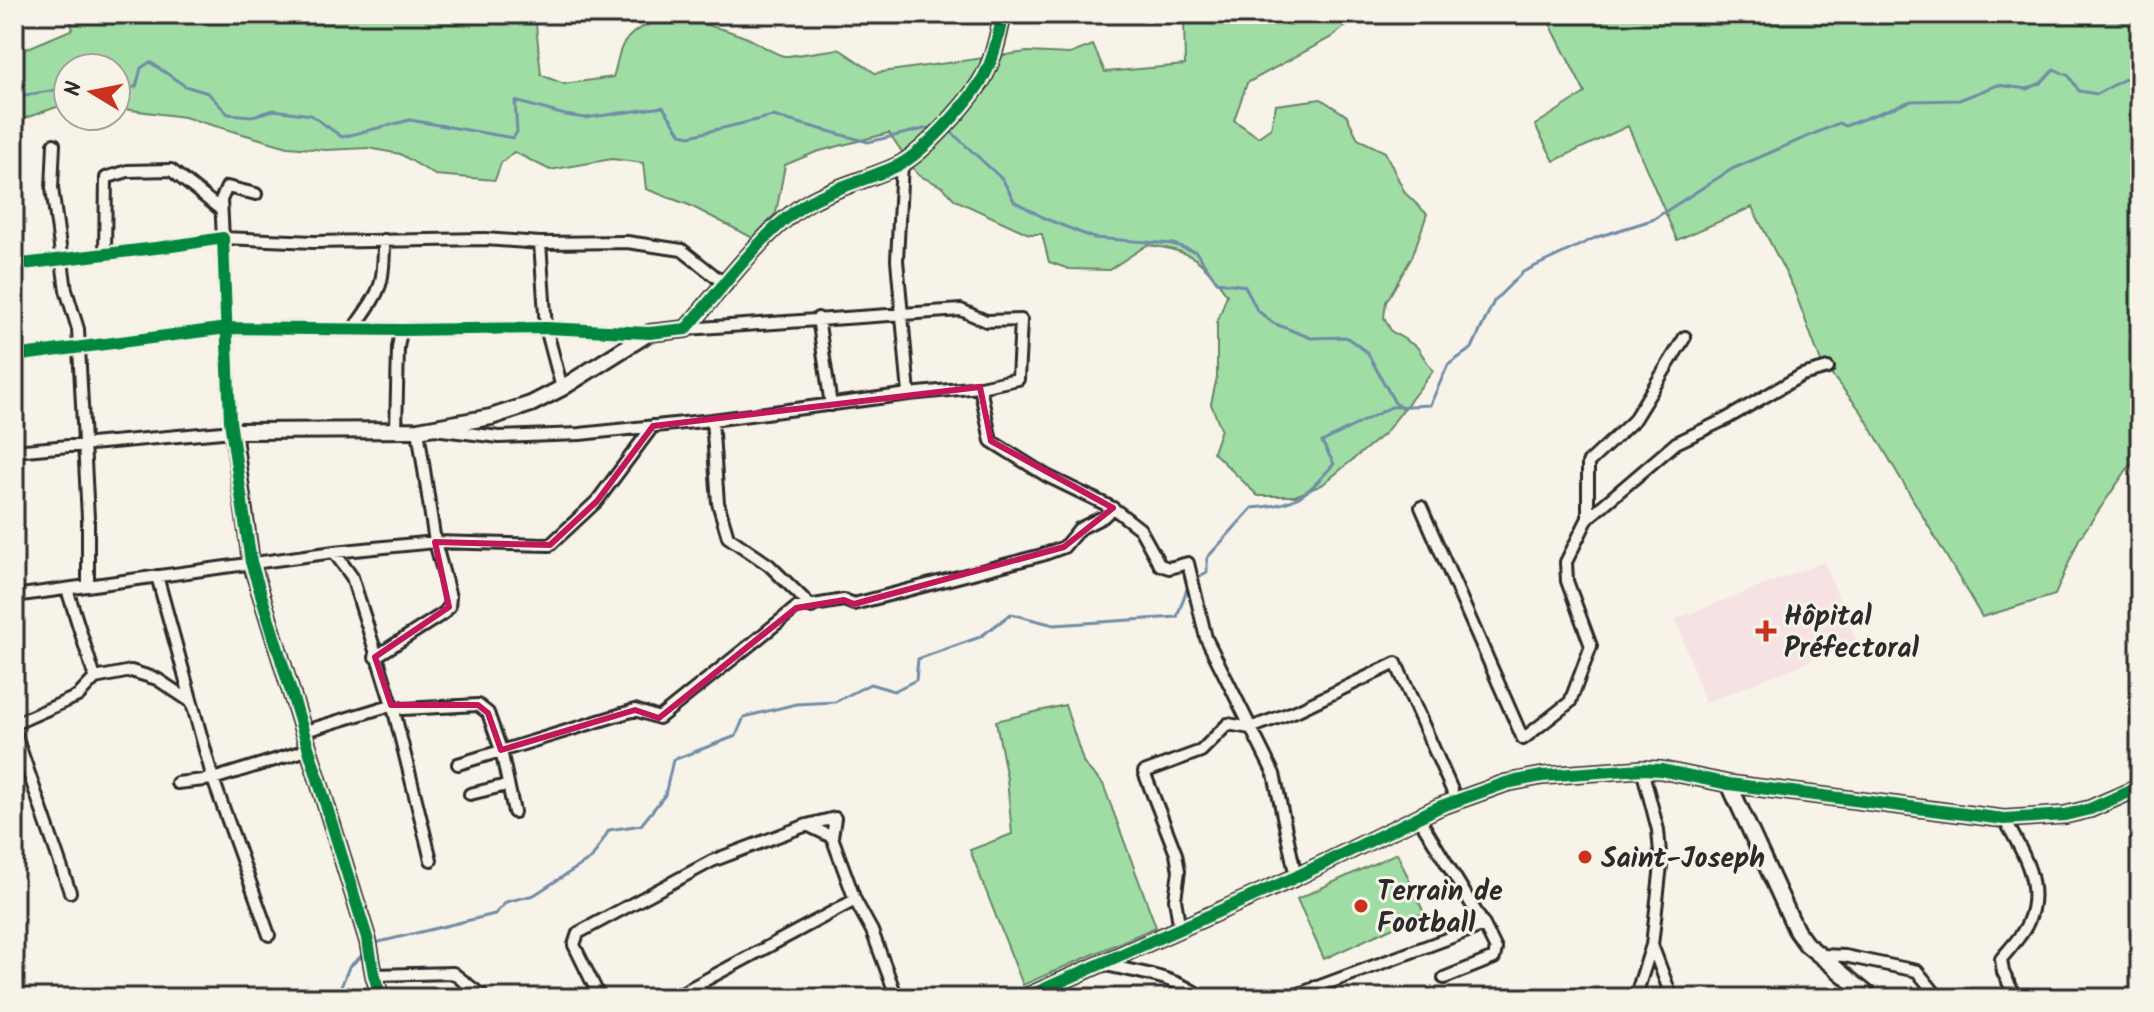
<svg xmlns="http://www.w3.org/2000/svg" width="2154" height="1012" viewBox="0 0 2154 1012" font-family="Kalam,sans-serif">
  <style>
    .built { fill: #f6e2e3 }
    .green { fill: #a0dda5; stroke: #668468; stroke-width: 2 }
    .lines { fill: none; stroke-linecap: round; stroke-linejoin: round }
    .stream { stroke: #718ca7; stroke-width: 3 }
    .street-casing { stroke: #2b2b2b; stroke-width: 16 }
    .secondary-casing { stroke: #2b2b2b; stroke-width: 20 }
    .street { stroke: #f7f3e8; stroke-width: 10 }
    .secondary { stroke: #f7f3e8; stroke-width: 14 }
    .cycleway-casing { stroke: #f7f3e8; stroke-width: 17 }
    .cycleway { stroke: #00873e; stroke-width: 12 }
    .marked { fill: none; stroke: #c2185b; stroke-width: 6; stroke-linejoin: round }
    .poi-dot { fill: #c8321e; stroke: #f7f3e8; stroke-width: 3 }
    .labels { text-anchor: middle; stroke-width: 6; stroke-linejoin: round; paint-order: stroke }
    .poi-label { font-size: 28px; font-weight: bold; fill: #2b2b2b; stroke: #f7f3e8; text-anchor: start }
  </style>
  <rect width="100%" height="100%" fill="#f7f3e8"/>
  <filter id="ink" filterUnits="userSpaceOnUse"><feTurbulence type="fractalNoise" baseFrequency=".0125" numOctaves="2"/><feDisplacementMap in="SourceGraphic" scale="16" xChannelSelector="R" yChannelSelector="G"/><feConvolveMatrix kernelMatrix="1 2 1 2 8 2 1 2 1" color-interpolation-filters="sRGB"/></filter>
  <g filter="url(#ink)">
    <path class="built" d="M1824,562L1857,642L1705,703L1676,619Z"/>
    <path class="green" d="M68,14H535L541,75L564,84L613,77C617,67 618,51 624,43C649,6 712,24 745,37C758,42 771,53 784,56C791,57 828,50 839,49L875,73L1027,52L1070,54L1093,45L1105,72L1185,65L1184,21L1196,14H1362L1330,38L1247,83L1234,120L1258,137L1271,128L1276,105L1321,99L1347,116L1358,139L1385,152L1405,193L1427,214L1412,257L1386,302L1384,317L1391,331L1417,347L1433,371L1385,433L1322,485L1295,496H1258L1213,452L1221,429L1211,404L1217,377V323L1227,295C1203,259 1190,250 1147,245L1109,270L1069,269L1049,262L1042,234H1029L955,200L943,187L918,175L889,133L816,152L785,165L776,213L753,238L689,205L646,189L643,163L612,159L550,170L514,152L501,163L495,180L435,175L400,154L368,148L326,150L288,147L184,117L116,108V68H68V103L14,122V54L73,29Z
      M1545,14H2132L2133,16L2140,14V460L2130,465L2079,539L2055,595L1982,617L1861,411L1821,362L1793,287L1752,207L1677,240L1628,126L1554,161L1535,125L1585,93Z
      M1065,705L1084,764L1103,784L1156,927L1023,985L970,850L1012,834L1007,779L996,721Z
      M1397,853L1424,913L1324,959L1297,899Z"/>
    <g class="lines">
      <path class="stream" d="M116,89L136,87L141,68L150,62L185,86L208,93L228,114L252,116L274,110L311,115L342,137L410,120L513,138L517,132L515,101L565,115L585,118L663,107L681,134L690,136L773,116L868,142L937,126
        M14,97L68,88
        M947,128L1003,180L1014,201L1046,219L1094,238L1173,244L1196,252L1217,282L1245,286L1257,310L1273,323L1311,338L1346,337L1367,352L1395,403L1403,408
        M1195,579L1207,572V558L1252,508C1297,505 1305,496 1334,464L1322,442L1391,407L1430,405L1448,365L1472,348L1494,301L1523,272L1597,237L1652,220L1732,169L1839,123L1845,126L1911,101L1959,100L1998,85L2027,89L2041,83L2054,69L2069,76L2079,91L2097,94L2134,74H2140
        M375,943L495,914L506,902L534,895L592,858L609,830L641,825L665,795L673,760L736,736L744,717L796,704L835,702L870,684L894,691L916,680L918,659L980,637L1011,614L1054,625L1177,617L1189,583
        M304,998L341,987L349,967L364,954"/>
      <defs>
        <path id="street" d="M54,144L52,188L66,290L78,329L88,518V586
          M902,163L897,260L909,394
          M256,194L227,187L221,200L223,238L314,242L485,239L540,243L627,242L682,250L726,285
          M540,243L546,328L562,388
          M105,253L106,178L108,177L128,171L171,170L220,209
          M14,265L172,246L223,238L230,421L233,431L14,451
          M818,318L831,405
          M354,328C381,289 384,288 384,240
          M14,356L227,328L401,330L546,328L647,333
          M980,387L991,441L1047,476L1113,508L1140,529L1160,565L1169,568L1188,563L1206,638L1274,774L1296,877
          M712,420L718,503L728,537L769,565L812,607
          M434,429L499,437L580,434L712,420L909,394L980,387L1018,379L1021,320L986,321L961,310L686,329
          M396,430L398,348L401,330
          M1421,507L1523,739L1570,702L1591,646L1567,581L1566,562L1588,518V463L1633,421L1685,337
          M1588,518L1676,443L1726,419L1802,375L1828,368
          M334,552L352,577L394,711L431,860
          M157,576L213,779L269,935
          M67,589L95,678
          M14,596L334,552L435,542L550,545L597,501L653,426
          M375,657L444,613L449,607L450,597L435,542L418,430
          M14,724L78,696L95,678L131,671L157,679L190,701
          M14,730L70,892
          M302,732L391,705L403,709L478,705L488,713L501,750L514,812
          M458,764L635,710L659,718L796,608L844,600L854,604L1042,555L1064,547L1079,529L1103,517L1113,508
          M177,783L213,779L307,750
          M470,794L507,785
          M2004,819C2022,850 2044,885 2028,922C2023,935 2010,948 2001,959L2003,972L2016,998
          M807,825L835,818L832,837
          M1180,930L1175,899L1179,871L1176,854L1144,772L1201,751L1228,724L1250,728L1296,711L1396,663L1452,790
          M1652,945L1672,998
          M1822,955L1845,956L1917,971L1939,998
          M1101,964C1135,972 1176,976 1203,998
          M374,975L453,973L485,998
          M1444,978L1494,958L1496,949L1484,925
          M1315,987L1320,998
          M600,998L574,945L578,933L712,861L807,825L832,837L855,900
          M672,998L855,900L872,931L897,998
          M1288,998L1484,925L1419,818
          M1635,998L1652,945L1661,865L1658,830L1642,769"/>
        <path id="secondary" d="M1729,784L1796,930L1806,944L1872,998
          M381,998L374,975L368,941L251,562L233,431L418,430L491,417L531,404L562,388L649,333L686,329C721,290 765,228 809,202C837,186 870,179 899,165C924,152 964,107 980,83C993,63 998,37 1003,14
          M1024,998L1296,877L1439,807L1506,783L1542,776L1642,769L1661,770L1729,784L2004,819L2065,815L2090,809L2140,787"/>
      </defs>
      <use href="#street" class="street-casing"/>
      <use href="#secondary" class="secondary-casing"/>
      <use href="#street" class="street"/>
      <use href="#secondary" class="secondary"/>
      <defs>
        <path id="cycleway" d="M14,265L172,246L223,238L230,421L251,562L368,941L374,975L381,998
          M14,356L227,328L401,330L546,328L649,333L686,329C721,290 765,228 809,202C837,186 870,179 899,165C924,152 964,107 980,83C993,63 998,37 1003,14
          M1024,998L1296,877L1439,807L1506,783L1542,776L1642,769L1661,770L1729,784L2004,819L2065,815L2090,809L2140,787"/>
      </defs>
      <use href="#cycleway" class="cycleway-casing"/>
      <use href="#cycleway" class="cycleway"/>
    </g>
  </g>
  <path class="marked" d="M980,387L991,441L1113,508L1064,547L854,604L844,600L796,608L659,718L635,710L501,750L488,713L478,705H391L375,657L449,607L435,542L550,545L597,501L653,426Z"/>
  <g class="poi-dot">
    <path d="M1762 619h8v8h8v8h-8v8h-8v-8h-8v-8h8z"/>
    <circle cx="1585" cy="857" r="8"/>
    <circle cx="1361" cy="906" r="8"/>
  </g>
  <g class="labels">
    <g class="poi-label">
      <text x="1784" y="625">Hôpital<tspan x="1784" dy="32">Préfectoral</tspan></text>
      <text x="1601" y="867">Saint-Joseph</text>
      <text x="1377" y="900">Terrain de<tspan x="1377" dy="32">Football</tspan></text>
    </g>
  </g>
  <rect width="2154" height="1012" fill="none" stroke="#f7f3e8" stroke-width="48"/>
  <rect x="24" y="24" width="2106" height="964" fill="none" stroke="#2b2b2b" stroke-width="3" filter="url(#ink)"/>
  <g transform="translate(92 92) rotate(280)"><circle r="38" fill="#f7f3e8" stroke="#a5a39c" stroke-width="2"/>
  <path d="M0-6L14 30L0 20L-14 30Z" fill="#c8321e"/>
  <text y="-12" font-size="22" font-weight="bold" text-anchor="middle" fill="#2b2b2b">N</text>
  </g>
</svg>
